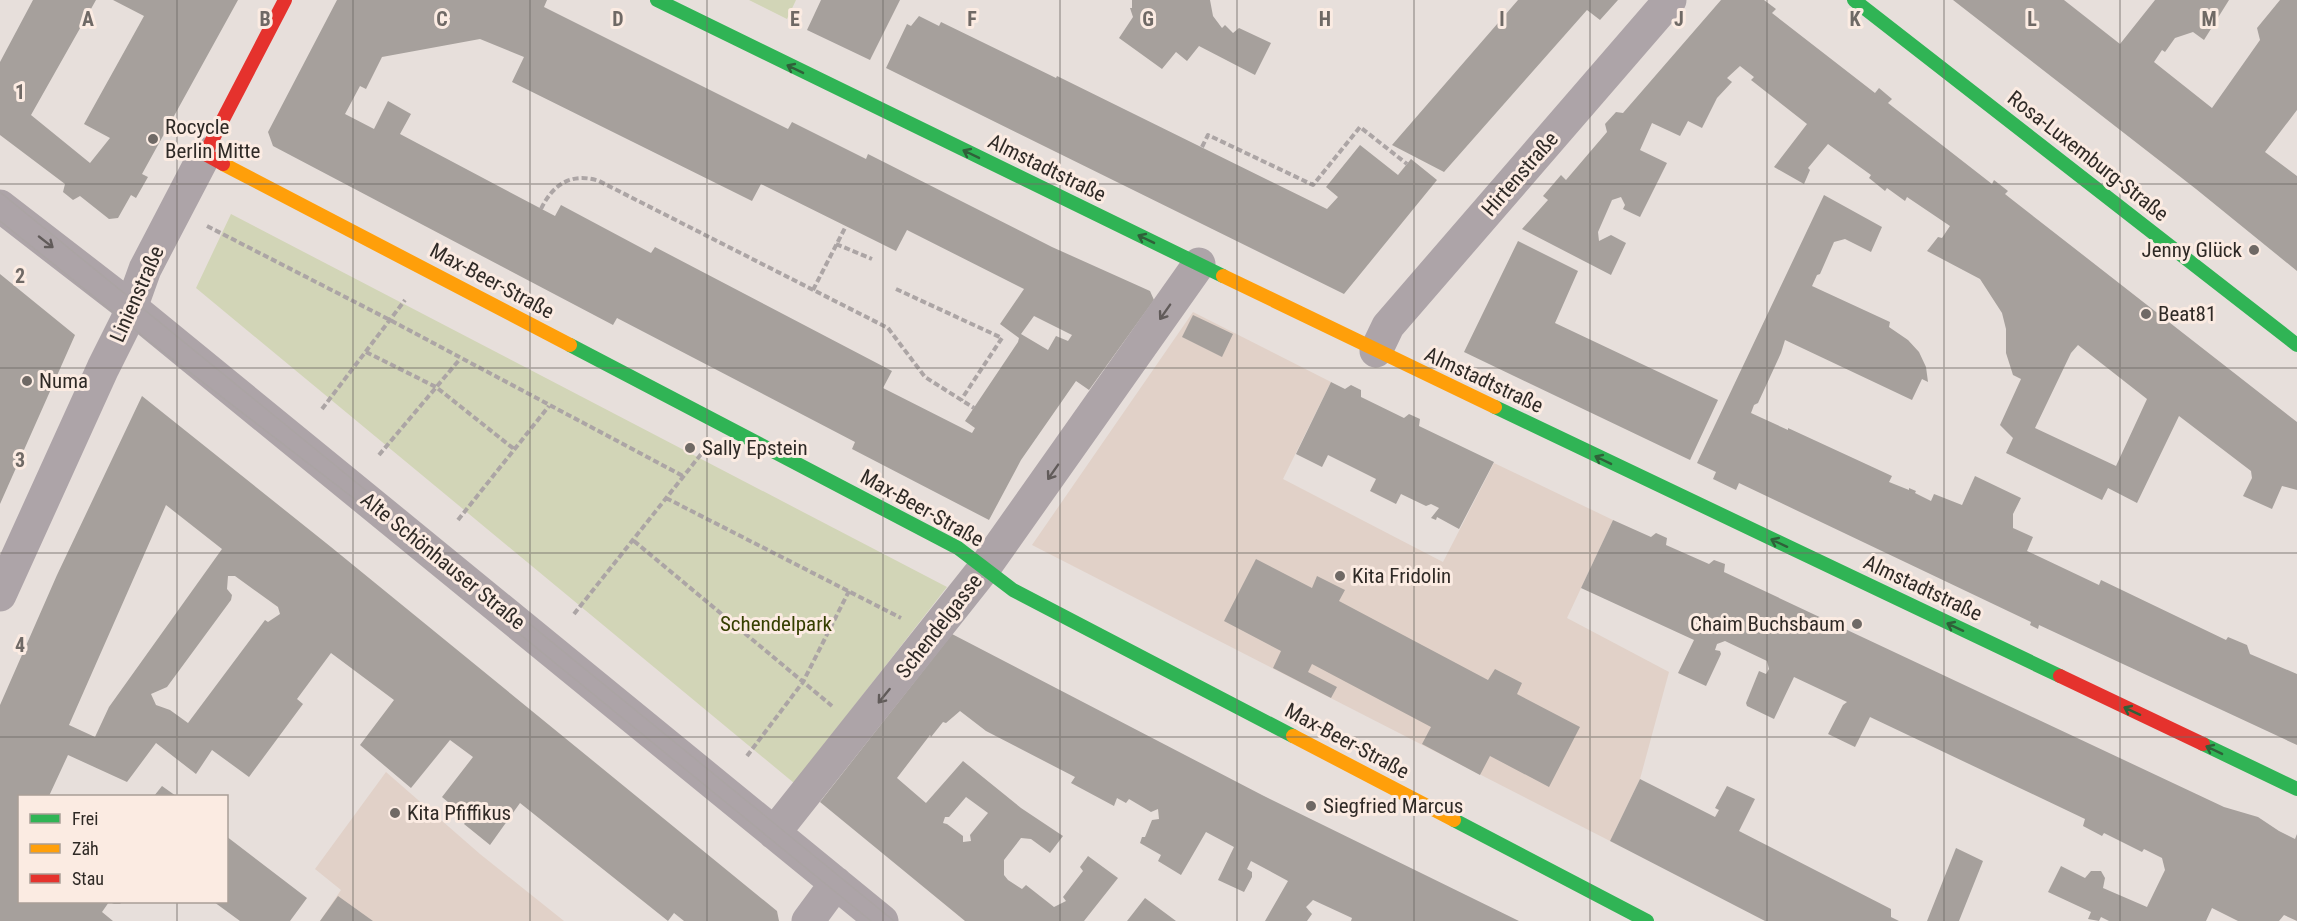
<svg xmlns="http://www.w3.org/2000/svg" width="2297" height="921" viewBox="0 0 2297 921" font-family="'Roboto Condensed',sans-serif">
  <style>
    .education { fill: #e1d1c8 }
    .green { fill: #d2d5b7 }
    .building { fill: #a6a09c; fill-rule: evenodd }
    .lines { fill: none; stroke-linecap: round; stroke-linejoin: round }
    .path { stroke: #aca5a5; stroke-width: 4; stroke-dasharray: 6 3; stroke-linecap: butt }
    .street { stroke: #ada4a8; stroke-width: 33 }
    .fast { stroke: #30b455; stroke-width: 14 }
    .slow { stroke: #ff9f0a; stroke-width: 14 }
    .jam { stroke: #e5322d; stroke-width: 14 }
    .tram { stroke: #aba4a4; stroke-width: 1.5 }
    .oneway { stroke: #2f6139 }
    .oneway2 { stroke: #615b5a }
    .grid { fill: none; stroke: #6f6965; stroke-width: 1.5; stroke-opacity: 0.55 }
    .poi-dot { fill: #6f6965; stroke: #fbebe2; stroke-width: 2 }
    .labels { text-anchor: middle; stroke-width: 6; stroke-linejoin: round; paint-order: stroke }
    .poi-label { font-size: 21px; fill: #2f2a26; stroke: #fbebe2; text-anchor: start }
    .street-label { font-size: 21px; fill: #2f2a26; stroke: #fbebe2 }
    .park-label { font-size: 21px; fill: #353f00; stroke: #fbebe2 }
    .grid-label { font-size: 20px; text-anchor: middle; font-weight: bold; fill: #6f6965; stroke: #fbebe2; stroke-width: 6; stroke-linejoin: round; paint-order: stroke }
  </style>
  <rect width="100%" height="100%" fill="#e7dfdb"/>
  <path class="education" d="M1193,312L1331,382L1283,479L1443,562L1494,463L1613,520L1567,618L1669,672L1640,779L1610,841L1032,545Z
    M386,772L480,854L564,921H320L341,890L315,869Z"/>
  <path class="green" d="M749,0H796L787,19Z
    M231,214L947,587L794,783L196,288Z"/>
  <path class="building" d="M33,0H96L31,115L90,163L110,138L84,124L144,16L113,0H238L142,174L148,177L136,198L131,195L118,218L109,219L80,196L73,200L63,192L65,184L0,135V62Z
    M337,0H547L544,7L788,129L792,122L866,159L868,154L1052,247L1150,291L1154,300L1089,390L1076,381L1021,460L989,520L852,449L855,442L617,318L613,325L273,146L268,132ZM480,39L524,57L512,82L752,201L761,184L896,251L907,230L1024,289L1000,324L1019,338L1018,342L965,421L975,428L972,433L883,388L892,371L655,247L651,253L561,205L555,216L400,134L411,114L388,101L374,129L345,114L360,86L366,89L382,57ZM1034,316L1072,335L1068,341L1056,336L1048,350L1021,334Z
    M821,0H900L870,60L807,30Z
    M1132,0H1210L1213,16L1222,28L1225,25L1233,33L1239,28L1271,43L1255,75L1199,46L1187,61L1176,52L1162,69L1119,38L1133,17L1130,8H1132Z
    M1518,0H1618L1600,20L1587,10L1444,172L1392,145Z
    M1721,0H1764L1776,9L1772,13L1875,93L1879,88L1892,99L1888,103L1992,184L1994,180L2008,191L2005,194L2010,198L2297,422V490L2282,486L2272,509L2243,496L2252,478L2251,471L2179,416L2137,503L2108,488L2102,500L2006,453L2013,438L2000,425L2021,379L2013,375L2006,353V329L2002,313L1980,279L1927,251L1938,237L1942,238L1950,226L1907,197L1905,201L1887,188L1885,191L1869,178L1871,175L1828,144L1808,168L1810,170L1804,184L1774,167L1807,124L1751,80L1754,77L1740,66L1727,78L1732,82L1717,98L1702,128L1688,121L1680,136L1652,123L1640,150L1667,163L1640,217L1623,209L1625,205L1621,197L1612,200L1598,232L1599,241L1611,235L1626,243L1611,275L1522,229L1548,200L1543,196L1561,175L1566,180L1607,132L1605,124L1616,112L1623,113ZM2078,345L2147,399L2116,466L2035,428L2071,353Z
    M1953,0H2064L2120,44L2155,0H2229L2204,40L2193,32L2175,38L2165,52L2162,50L2154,62L2212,108L2260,40L2257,28L2280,0H2297V110L2265,152L2297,176V271L2196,189Z
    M919,16L939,26L941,22L1056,78L1057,76L1327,209L1338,197L1326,187L1360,145L1398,175L1411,159L1437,180L1344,294L886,68L907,24L911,26Z
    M1824,195L1882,227L1871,252L1845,239L1834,242L1820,274L1817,275L1812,286L1890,322L1889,327L1908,340L1919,352L1926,367L1928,382L1922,379L1912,400L1785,340L1781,353L1758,403L1754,405L1751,413L1788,430V428L1892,476L1889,482L1909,490V488L1916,491L1915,493L1931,501L1934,494L1962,505L1975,476L2021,498L2013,514V528L2033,537L2027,551L2099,585L2101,580L2226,640L2228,637L2247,645L2250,654L2297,674V745L2039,625L2038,629L2030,625L2031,622L1739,483L1736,490L1713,479L1716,472L1697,463Z
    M1518,241L1578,271L1555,323L1718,400L1690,460L1464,352Z
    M0,274L75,335L0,504Z
    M1193,315L1233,334L1222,357L1182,337Z
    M1331,382L1345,389L1351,385L1361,390V397L1404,418L1409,414L1420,419L1419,426L1494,462L1459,529L1437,517L1436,520L1431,518L1439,508L1431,504L1426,506L1401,494L1396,504L1370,491L1376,479L1328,455L1322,467L1296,454Z
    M142,396L331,547L777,911L779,921H684L674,913L668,921L520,803L490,845L464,824L468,819L442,797L473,757L450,740L411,788L360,745L394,700L331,653L297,699L303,704L249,777L212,750L196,774L156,743L127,782L68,755L49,796H20V902H122L120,904H114L109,902L102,912L113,921H0V705L57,575ZM166,505L222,549L109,707L95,737L69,725ZM228,576H235L278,607L280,614L268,622L265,620L188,723L170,710L156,705L151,694L167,687L231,600L232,595L227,589Z
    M1613,520L1651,537L1656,533L1667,538L1666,545L1709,564L1714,560L1725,564L1724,572L2224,807L2258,817L2279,831L2295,839L2297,834V921L2284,915L2279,921H2238L2212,908L2206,921H2109L2101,917L2099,921L2088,919L2091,912L2048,892L2061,866L2085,878L2091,871H2101L2105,878L2103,888L2147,907L2165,870L2162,858L2144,849L2142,852L2104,833L2102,836L2083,826L2085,819L1870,717L1855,747L1828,734L1843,705L1847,702L1794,677L1774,719L1747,706L1746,703L1759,671L1766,674L1769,669L1767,661L1725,641L1717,644L1715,650L1720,651L1721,654L1706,686L1678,673L1694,640L1581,588Z
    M1256,559L1312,588L1317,576L1345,590L1339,601L1488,680L1495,669L1522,683L1517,694L1580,727L1549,787L1490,756L1480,775L1422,744L1431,727L1312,664L1308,672L1337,687L1331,698L1273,668L1281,651L1224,621Z
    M952,634L1262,795L1519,921H1351L1352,918L1313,900L1306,907L1312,914L1307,921H1265L1288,881L1251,861L1247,869L1252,872V877L1244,892L1218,880L1234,847L1206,832L1181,875L1158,861L1161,855L1140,843L1142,837H1145L1152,820L1159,819L1158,809L1151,812L1129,799L1126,803L1117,798L1114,806L1071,783L1075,777L986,731L960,711L946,723L943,722L931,737L930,735L897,778L926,803L963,761L1021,808L1063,836L1050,853L1031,839L1021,838L1004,860V875L1008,880L1022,889L1026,885L1054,907L1066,901L1063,897L1083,871L1080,867L1088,856L1118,878L1084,921H965L820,802ZM966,797L988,813L970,835L971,841L963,842V836L947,824L943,823L945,817H949Z
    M1640,779L1715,817L1719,810L1715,808L1727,786L1755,799L1739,831L1891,909V917L1899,921H1765L1610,841Z
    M162,786L176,796H154Z
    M226,836L307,898L290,921H240L214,902H226Z
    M1956,848L1983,861L1959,921H1927Z
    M338,896L373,921H320Z
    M1145,898L1176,921H1127Z"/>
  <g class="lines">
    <path class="path" d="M1202,147L1208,135L1313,185L1360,127L1407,164
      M541,209C553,184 572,172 599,181L888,328L925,377L974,408
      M207,226L390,320L683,476
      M836,244L872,259
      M896,289L1002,338L961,400
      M813,290L846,226
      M366,352L436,387L514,449
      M322,409L405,300
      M379,455L460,359
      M666,498L901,618
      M458,520L549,406
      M634,541L832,706
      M574,614L702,453
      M747,756L803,682L849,591"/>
    <path class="street" d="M0,206L132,308L882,921
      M1376,351L1388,326L1670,0
      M0,595L103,368L126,322L145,269L205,154
      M774,833L985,567L1199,264
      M808,921L836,883"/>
    <path class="fast" d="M657,0L1223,276
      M1854,0L2297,345
      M570,345L958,548L1013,590L1293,736
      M1495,407L2060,676
      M2203,744L2297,789
      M1454,820L1647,921"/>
    <path class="slow" d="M223,164L570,345
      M1223,276L1495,407
      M1293,736L1454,820"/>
    <path class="jam" d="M223,164L205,154L285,0
      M2060,676L2203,744"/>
    <path class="tram" d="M0,192L894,921
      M0,221L149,341L352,497L871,921"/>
  </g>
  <defs><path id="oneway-shaft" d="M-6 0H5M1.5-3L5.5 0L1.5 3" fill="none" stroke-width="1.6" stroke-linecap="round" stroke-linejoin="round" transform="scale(1.5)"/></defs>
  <g class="oneway">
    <use href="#oneway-shaft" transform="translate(795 69) rotate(-154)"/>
    <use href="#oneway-shaft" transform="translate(971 154) rotate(-154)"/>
    <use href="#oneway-shaft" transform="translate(1146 239) rotate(-154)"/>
    <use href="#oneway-shaft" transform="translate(1603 460) rotate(-154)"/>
    <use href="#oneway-shaft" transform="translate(1779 543) rotate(-155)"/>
    <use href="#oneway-shaft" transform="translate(1955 627) rotate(-155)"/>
    <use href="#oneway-shaft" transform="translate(2132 711) rotate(-155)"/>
    <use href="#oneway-shaft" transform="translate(2214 750) rotate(-154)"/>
  </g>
  <g class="oneway2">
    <use href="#oneway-shaft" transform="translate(46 242) rotate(38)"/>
    <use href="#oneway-shaft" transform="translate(1165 312) rotate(125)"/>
    <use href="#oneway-shaft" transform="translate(1053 472) rotate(125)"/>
    <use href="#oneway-shaft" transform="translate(884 696) rotate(129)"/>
  </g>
  <path class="grid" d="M177,0V796M353,0V921M530,0V921M707,0V921M883,0V921M1060,0V921M1237,0V921M1414,0V921M1590,0V921M1767,0V921M1944,0V921M2120,0V921M0,184H2297M0,368H2297M0,553H2297M0,737H2297M177,902V921"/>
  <g class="poi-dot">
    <circle cx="153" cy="139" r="6"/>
    <circle cx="2254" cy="250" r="6"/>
    <circle cx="2146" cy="314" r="6"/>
    <circle cx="27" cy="381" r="6"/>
    <circle cx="690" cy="448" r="6"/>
    <circle cx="1340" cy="576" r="6"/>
    <circle cx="1857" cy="624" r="6"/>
    <circle cx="1311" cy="806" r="6"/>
    <circle cx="395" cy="813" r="6"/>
  </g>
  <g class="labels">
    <g class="poi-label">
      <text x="165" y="134">Rocycle<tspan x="165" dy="24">Berlin Mitte</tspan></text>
      <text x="2242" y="257" text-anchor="end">Jenny Glück</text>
      <text x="2158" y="321">Beat81</text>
      <text x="39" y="388">Numa</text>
      <text x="702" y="455">Sally Epstein</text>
      <text x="1352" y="583">Kita Fridolin</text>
      <text x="1845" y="631" text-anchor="end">Chaim Buchsbaum</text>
      <text x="1323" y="813">Siegfried Marcus</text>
      <text x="407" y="820">Kita Pfiffikus</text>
    </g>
    <g class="street-label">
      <text transform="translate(2088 156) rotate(38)" y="7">Rosa-Luxemburg-Straße</text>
      <text transform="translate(1047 168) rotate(26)" y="7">Almstadtstraße</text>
      <text transform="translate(1520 174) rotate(-49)" y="7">Hirtenstraße</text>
      <text transform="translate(492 281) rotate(28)" y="7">Max-Beer-Straße</text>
      <text transform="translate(137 294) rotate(-66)" y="7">Linienstraße</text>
      <text transform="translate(1484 380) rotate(25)" y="7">Almstadtstraße</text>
      <text transform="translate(922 508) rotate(29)" y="7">Max-Beer-Straße</text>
      <text transform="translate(443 561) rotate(39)" y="7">Alte Schönhauser Straße</text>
      <text transform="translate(1923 588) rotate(25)" y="7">Almstadtstraße</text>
      <text transform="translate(939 626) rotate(-52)" y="7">Schendelgasse</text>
      <text transform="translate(1347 741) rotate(28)" y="7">Max-Beer-Straße</text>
    </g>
    <g class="park-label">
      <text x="776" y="631">Schendelpark</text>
    </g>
  </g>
  <g class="grid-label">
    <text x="88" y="26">A</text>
    <text x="265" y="26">B</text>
    <text x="442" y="26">C</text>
    <text x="618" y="26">D</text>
    <text x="795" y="26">E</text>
    <text x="972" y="26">F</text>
    <text x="1148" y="26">G</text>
    <text x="1325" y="26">H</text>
    <text x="1502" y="26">I</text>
    <text x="1679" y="26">J</text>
    <text x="1855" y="26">K</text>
    <text x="2032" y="26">L</text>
    <text x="2209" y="26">M</text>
    <text x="20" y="99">1</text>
    <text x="20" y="283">2</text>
    <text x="20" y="467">3</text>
    <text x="20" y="652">4</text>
  </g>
  <rect x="18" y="795" width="210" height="108" fill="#fbebe2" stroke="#a99e97" stroke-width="1.5"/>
  <rect x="30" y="814" width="30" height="9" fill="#30b455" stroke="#a99e97" stroke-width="1.5"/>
  <text x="72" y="825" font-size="18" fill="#2f2a26">Frei</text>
  <rect x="30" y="844" width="30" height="9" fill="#ff9f0a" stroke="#a99e97" stroke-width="1.5"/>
  <text x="72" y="855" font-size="18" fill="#2f2a26">Zäh</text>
  <rect x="30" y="874" width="30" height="9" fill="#e5322d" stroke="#a99e97" stroke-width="1.5"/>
  <text x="72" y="885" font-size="18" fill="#2f2a26">Stau</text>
</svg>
